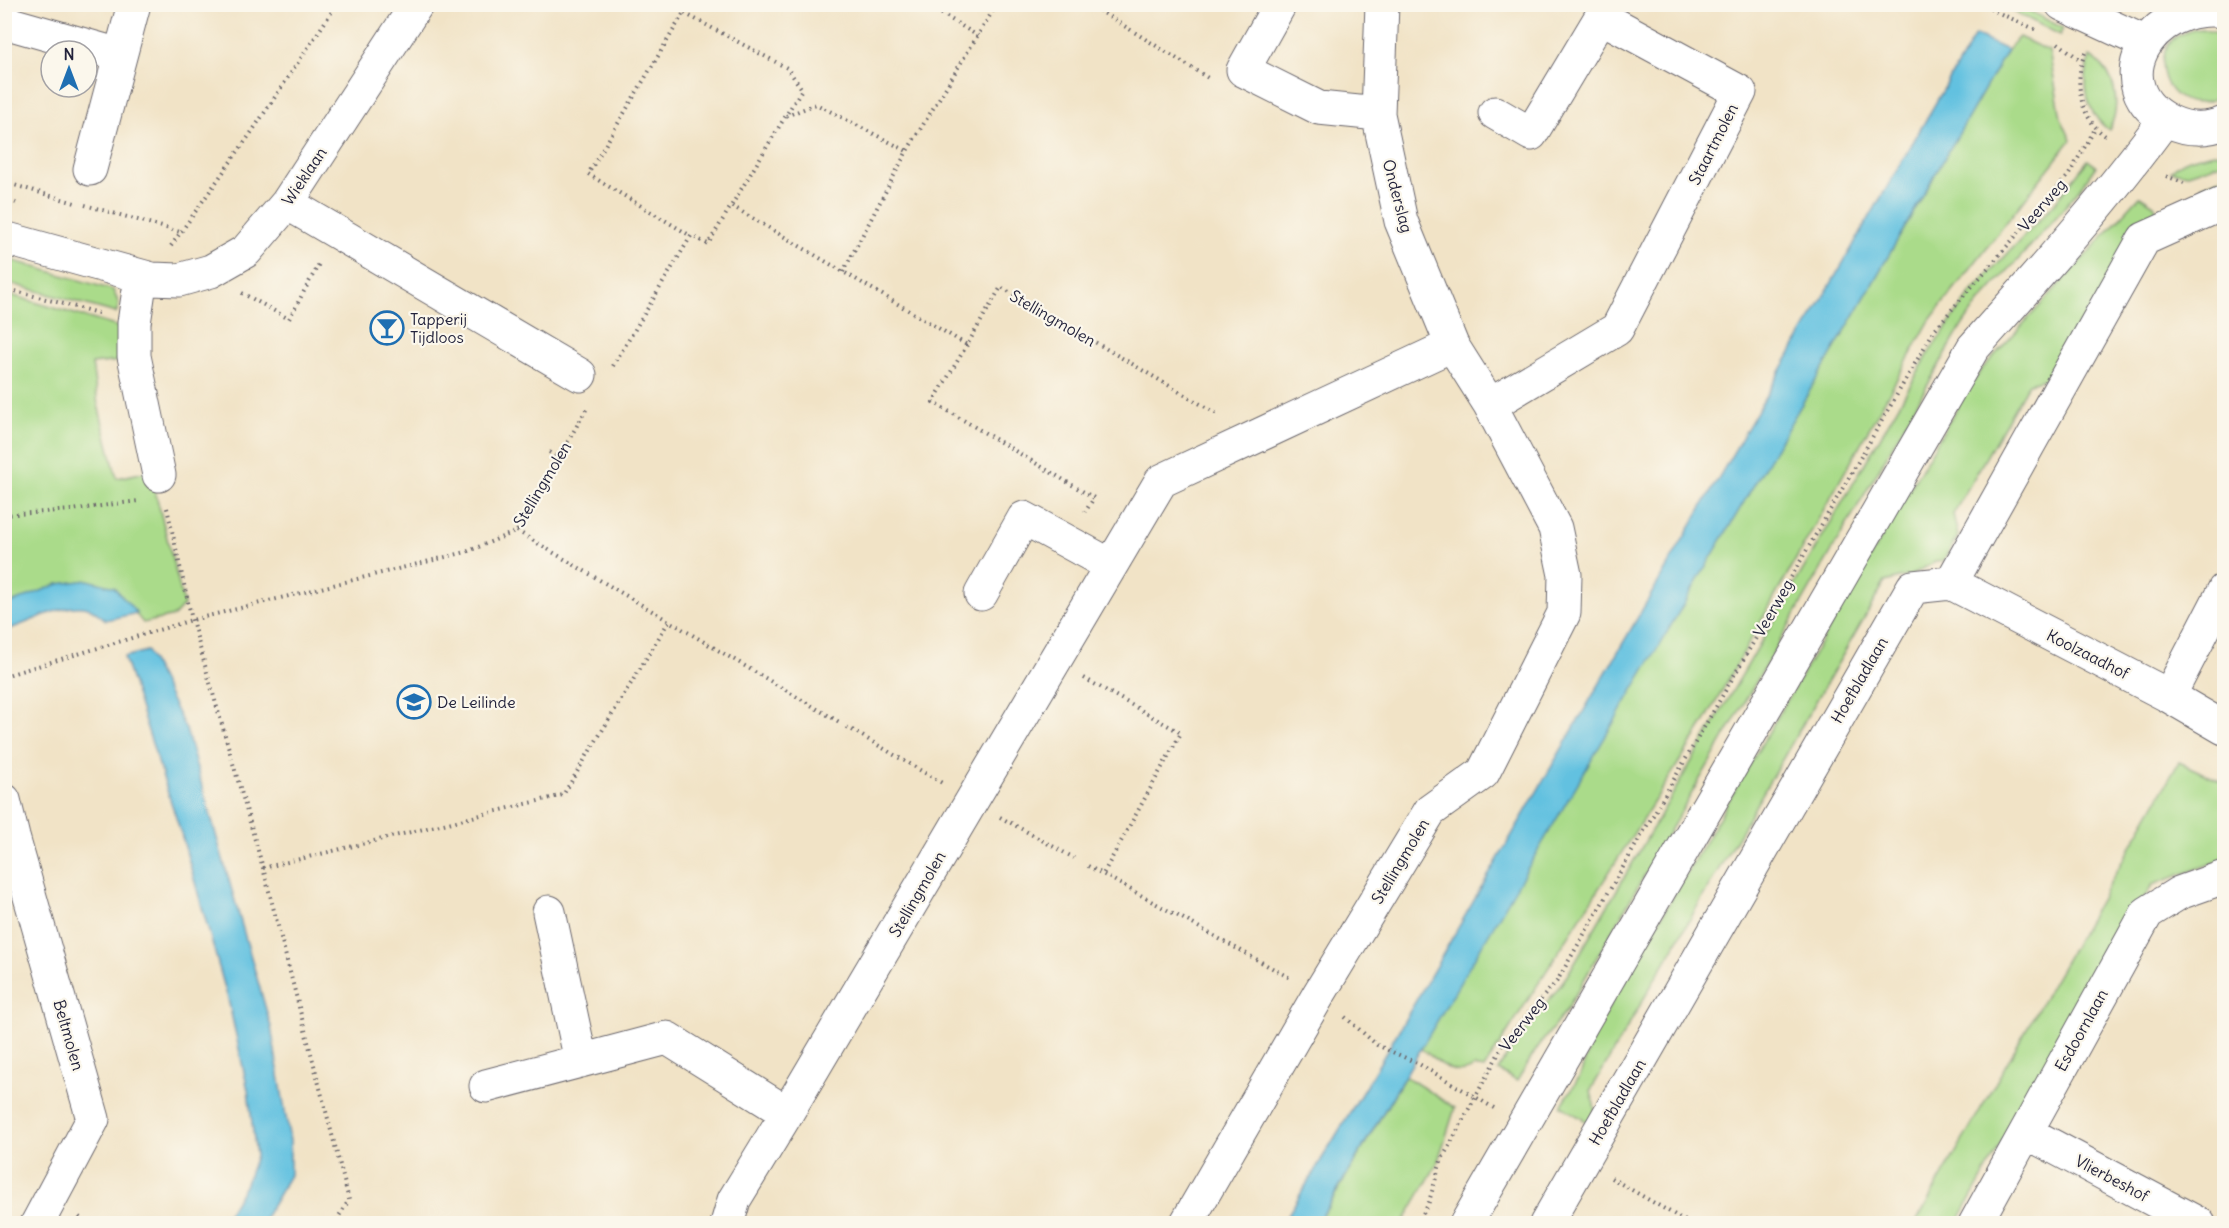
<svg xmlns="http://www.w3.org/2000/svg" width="2229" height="1228" viewBox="0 0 2229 1228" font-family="Delius,sans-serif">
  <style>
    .green { fill: #aadb8a; stroke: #667e62; stroke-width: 1.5 }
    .water { fill: #62c1e0; stroke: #42728e; stroke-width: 1.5 }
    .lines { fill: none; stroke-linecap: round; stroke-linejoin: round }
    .minor-casing { stroke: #6a666c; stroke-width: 35 }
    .path { stroke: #6a666c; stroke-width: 4; stroke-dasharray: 1.5 4.5; stroke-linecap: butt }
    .minor { stroke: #fff; stroke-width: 33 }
    .labels { text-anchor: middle; stroke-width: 4.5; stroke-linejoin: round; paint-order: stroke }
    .street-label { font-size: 16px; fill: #22223b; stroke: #fbf7ec }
    .poi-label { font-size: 16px; fill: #22223b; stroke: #fbf7ec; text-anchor: start }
  </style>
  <rect width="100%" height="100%" fill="#fbf7ec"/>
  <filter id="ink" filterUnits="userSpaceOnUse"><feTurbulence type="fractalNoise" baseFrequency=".0167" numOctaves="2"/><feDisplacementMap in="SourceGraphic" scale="12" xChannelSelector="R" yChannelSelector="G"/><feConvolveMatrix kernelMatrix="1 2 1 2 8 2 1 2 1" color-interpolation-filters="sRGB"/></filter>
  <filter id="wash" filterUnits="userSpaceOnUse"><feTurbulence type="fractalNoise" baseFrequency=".008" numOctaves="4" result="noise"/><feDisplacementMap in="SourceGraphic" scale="24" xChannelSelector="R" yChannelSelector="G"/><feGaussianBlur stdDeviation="1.35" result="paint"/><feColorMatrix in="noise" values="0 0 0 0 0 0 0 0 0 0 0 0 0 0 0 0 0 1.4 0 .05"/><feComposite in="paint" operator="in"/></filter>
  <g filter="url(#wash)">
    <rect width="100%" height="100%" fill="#f1e3c6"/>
    <path class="green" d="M2001,5H2018L2063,28L2060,35Z
      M2202,29L2215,33L2224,40V93C2166,134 2131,33 2202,29Z
      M2019,37L2049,51L2061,118L2071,140L1930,320L1704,723L1484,1069L1474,1067C1454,1081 1438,1060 1420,1048L1852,319L2007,50Z
      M2090,56C2116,71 2122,105 2109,130C2085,113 2082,82 2090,56Z
      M2224,151V162L2188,174L2171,171C2187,155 2204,156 2224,151Z
      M2088,160L2096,166C2073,200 2044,231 2016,262C1996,283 1976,304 1960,329L1566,1011L1538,1047L1517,1081L1498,1070C1518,1035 1546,1007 1568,974L1932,348L1971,293L2053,205Z
      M2224,177V191L2200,199L2202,185Z
      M2140,196L2154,205L2161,219L2048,378L2029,383L1953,514L1958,536L1943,561L1935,562L1911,575L1885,582L1591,1090L1595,1110L1589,1123L1561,1106L1580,1076L1595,1031L1965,394L1982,369Z
      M4,258L113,290L119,304L116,313L5,282Z
      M4,293L122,328L120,361L92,364L98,405L117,478L150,471L184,605L174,616L143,623L114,587L5,603Z
      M2179,762L2224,783V859L2152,885L2012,1124L1957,1223L1915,1224Z
      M1405,1076L1455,1108L1437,1164L1403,1223L1318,1224Z"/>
    <path class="water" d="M1975,35L2007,50L1852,319L1318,1223H1283L1381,1061Z
      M88,580L114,587L137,613L106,620C101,617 96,611 91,609C67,599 28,625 5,630V603L14,602L58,584Z
      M147,651L186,730L271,1027L290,1141V1175L262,1223H222L245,1186L256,1156L248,1090L228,999L181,833L124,657Z"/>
  </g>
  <g filter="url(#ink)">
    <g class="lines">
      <defs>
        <path id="minor" d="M1280,4L1243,70L1319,108L1378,114
          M2062,4L2142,41
          M2224,11C2148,0 2100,88 2171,122C2188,130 2207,130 2224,123
          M4,22L120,55
          M90,169L134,4
          M287,203L580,375
          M4,238L152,279L179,280L211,271L246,251L287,203L417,4
          M141,277L134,323V356L159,475
          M1490,405L1617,329L1740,92L1601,17L1531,134L1495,113
          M1951,583L2144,239L2224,203
          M1951,583L2169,696L2224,728
          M981,594L1024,518L1110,565
          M2169,696L2224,590
          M4,800L13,837L93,1119L37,1224
          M549,912L581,1061
          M486,1086L667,1038L787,1113
          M2026,1132L2199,1224
          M727,1224L734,1200L787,1113L1161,481L1452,345
          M1186,1224L1319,994L1430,811L1483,773L1564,613L1565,575L1555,528L1490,405L1452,345L1401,221L1378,114L1382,4
          M1466,1224L1973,348C2040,273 2106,200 2165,119
          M1546,1224L1913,587L1951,583
          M1975,1224L2147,913L2179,893L2224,877"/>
      </defs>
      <use href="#minor" class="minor-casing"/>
      <path class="path" d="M689,4L588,174L691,236
        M926,4L978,36
        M1089,4L1208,78
        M1979,4L2039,31
        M2058,43L2082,61
        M2085,53C2073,82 2080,119 2107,137
        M786,116L816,104L907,151
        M2166,176L2184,183
        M4,182L75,203
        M4,198L16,203
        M85,205L180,232
        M732,206L967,345L1001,287L1219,415
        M171,246L251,133L337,4
        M843,272L907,151L997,4
        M4,288L102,314
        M242,293L289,319L320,262
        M967,345L933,402L1094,498L1085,512
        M613,366L691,236L708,244L802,89L787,68L684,13
        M549,452L558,457
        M167,508L192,620L263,868L349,1200L334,1224
        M4,515L71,510L138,501
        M517,531L841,723
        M4,676L192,620L466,552L517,531L587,408
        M1084,678L1181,733L1103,874
        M847,727L942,783
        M1000,817L1074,858
        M1088,866L1290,978
        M263,868L563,795L669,621
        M1345,1017L1377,1045L1419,1064L1494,1108
        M1611,1178L1691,1224
        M79,1217L88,1224
        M1417,1224L1428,1205L1441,1161L1507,1038L1557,981L1935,329L2068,176L2095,129"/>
      <use href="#minor" class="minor"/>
    </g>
  </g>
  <defs>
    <symbol id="bar-ring" viewBox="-11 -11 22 22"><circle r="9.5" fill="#fbf7ec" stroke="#1f6fb2" stroke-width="1.5"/><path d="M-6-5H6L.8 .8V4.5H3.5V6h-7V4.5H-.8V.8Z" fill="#1f6fb2"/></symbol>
    <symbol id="school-ring" viewBox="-11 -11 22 22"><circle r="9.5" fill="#fbf7ec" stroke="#1f6fb2" stroke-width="1.5"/><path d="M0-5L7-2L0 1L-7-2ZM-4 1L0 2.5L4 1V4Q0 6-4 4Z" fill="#1f6fb2"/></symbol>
  </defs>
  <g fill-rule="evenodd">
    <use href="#bar-ring" x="368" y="309" width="38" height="38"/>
    <use href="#school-ring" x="395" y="683" width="38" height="38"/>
  </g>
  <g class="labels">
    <g class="street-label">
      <text transform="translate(1713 144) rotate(-63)" y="6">Staartmolen</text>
      <text transform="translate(304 176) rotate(-56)" y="6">Wieklaan</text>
      <text transform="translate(1398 196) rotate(75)" y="6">Onderslag</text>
      <text transform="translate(2042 205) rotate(-49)" y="6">Veerweg</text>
      <text transform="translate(1053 318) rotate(30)" y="6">Stellingmolen</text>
      <text transform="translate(542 484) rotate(-59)" y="6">Stellingmolen</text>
      <text transform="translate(1773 608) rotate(-60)" y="6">Veerweg</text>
      <text transform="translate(2088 654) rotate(27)" y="6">Koolzaadhof</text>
      <text transform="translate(1859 680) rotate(-60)" y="6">Hoefbladlaan</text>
      <text transform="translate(1400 861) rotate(-59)" y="6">Stellingmolen</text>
      <text transform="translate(917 894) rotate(-60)" y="6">Stellingmolen</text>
      <text transform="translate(1522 1024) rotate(-52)" y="6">Veerweg</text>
      <text transform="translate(2081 1030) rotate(-61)" y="6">Esdoornlaan</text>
      <text transform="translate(69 1035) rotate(74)" y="6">Beltmolen</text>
      <text transform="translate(1617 1102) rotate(-60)" y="6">Hoefbladlaan</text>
      <text transform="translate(2112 1178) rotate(28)" y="6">Vlierbeshof</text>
    </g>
    <g class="poi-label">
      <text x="410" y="325">Tapperij<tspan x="410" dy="18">Tijdloos</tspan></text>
      <text x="437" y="708">De Leilinde</text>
    </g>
  </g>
  <rect width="2229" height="1228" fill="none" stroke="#fbf7ec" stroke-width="24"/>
  <g transform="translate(69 69)"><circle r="28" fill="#fbf7ec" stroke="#a4a2a5" stroke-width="1.5"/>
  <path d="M0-4.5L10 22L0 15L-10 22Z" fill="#1f6fb2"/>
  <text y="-9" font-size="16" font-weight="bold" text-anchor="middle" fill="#22223b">N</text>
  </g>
</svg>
